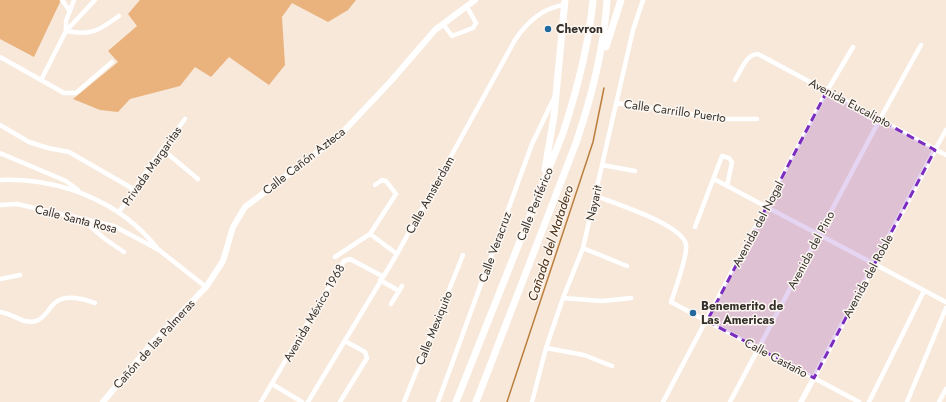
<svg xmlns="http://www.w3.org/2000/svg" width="946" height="402" viewBox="0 0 946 402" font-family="Jost,sans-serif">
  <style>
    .green { fill: #eab27d }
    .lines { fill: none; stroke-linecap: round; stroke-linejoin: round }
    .stream { stroke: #bc7e3e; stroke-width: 1.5 }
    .minor { stroke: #fff; stroke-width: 4.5 }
    .tertiary { stroke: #fff; stroke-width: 5.5 }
    .secondary { stroke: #fff; stroke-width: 6 }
    .trunk { stroke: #fff; stroke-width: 7 }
    .marked { fill: #7b2cbf; fill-opacity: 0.2; stroke: #7b2cbf; stroke-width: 3; stroke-dasharray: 8 5; stroke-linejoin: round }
    .poi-dot { fill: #226a9e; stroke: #fdf7f2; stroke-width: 1.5 }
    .labels { text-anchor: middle; stroke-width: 3; stroke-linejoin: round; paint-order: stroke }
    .poi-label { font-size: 12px; font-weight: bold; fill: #36302b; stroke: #fdf7f2; text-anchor: start }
    .street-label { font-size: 12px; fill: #36302b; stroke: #fdf7f2 }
    .water-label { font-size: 13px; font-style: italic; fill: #4c3116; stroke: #fdf7f2 }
  </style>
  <rect width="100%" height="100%" fill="#f7e8da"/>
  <path class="green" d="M0,0H61L34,57L0,39Z
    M140,0H356L348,10L328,22L292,3L282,17L285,65L269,85L229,57L211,77L195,67L180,86L130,99L118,112L100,110L73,99L118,62L108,51L137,26L128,14Z"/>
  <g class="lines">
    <path class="stream" d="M507,402L593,142L604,88"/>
    <path class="minor" d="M62,0L69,10
      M74,0L66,21V31C92,36 98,31 119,16
      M443,24L452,36L473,28L476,23L467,7
      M0,57L64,93H76L112,62
      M41,80L66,31L95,0
      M735,80C741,71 746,54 758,54L946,155
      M616,103L726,119H757
      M0,125L29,142L48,148L69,152L135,190
      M162,149L198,179
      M935,150L946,130
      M0,153L66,181L78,190
      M602,165L635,171
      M714,179L946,302
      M0,180C60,178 120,201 157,248
      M596,196C614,203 684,225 686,245C688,255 675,290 671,302L859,402
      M0,205L17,204L114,226L159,250L206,287
      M119,212L154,160L185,119
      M83,220L105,239L124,252
      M695,227L722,156L729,158L732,162L727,186
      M370,234L397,254
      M583,248L627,266
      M335,257L370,234L396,194L386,181L382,180L375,185
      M0,279L20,275
      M380,280L399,291
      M563,298L602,301L631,298
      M391,304L402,286
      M0,312C12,313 24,325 36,321C46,318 48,308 56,302C66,294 85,299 95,303
      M546,348L584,355L612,366
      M272,384L302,402
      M261,402L344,261L350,259L382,276
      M308,402L397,254L515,40C527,22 542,8 564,5
      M340,402L367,358L365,352L345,341
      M404,402L463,255
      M438,402L532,144L554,98
      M532,402L546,348L563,298L583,248L633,30L643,0
      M663,402L827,91L853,47
      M730,402L880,119L921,45
      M869,402L924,291
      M907,402L946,308
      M939,402L946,389"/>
    <path class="tertiary" d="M801,402L935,150"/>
    <path class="secondary" d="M103,402L153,342L206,287L223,261L233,227L245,207L340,135L391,81L435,30L475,0"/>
    <path class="trunk" d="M606,47L621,0
      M545,169L554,116L565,0
      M456,402L563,133C577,90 589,46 593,0
      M476,402L576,143C592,96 604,50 607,0"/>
  </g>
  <path class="marked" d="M827,91L935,150L814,378L707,321Z"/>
  <g class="poi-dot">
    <circle cx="548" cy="29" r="4"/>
    <circle cx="693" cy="313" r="4"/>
  </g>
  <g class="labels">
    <g class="poi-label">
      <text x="556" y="33">Chevron</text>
      <text x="701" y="310">Benemerito de<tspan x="701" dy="14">Las Americas</tspan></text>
    </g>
    <g class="street-label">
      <text transform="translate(850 103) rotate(28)" y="4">Avenida Eucalipto</text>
      <text transform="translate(675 111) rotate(8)" y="4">Calle Carrillo Puerto</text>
      <text transform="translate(304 161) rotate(-38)" y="4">Calle Cañón Azteca</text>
      <text transform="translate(152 166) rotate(-55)" y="4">Privada Margaritas</text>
      <text transform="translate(430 195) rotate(-61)" y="4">Calle Amsterdam</text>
      <text transform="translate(594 203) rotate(-77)" y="4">Nayarit</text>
      <text transform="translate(535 204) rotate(-68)" y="4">Calle Periférico</text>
      <text transform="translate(76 219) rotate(14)" y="4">Calle Santa Rosa</text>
      <text transform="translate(758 224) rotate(-62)" y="4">Avenida del Nogal</text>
      <text transform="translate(495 247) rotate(-70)" y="4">Calle Veracruz</text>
      <text transform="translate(811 250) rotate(-62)" y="4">Avenida del Pino</text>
      <text transform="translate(868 276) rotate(-62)" y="4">Avenida del Roble</text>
      <text transform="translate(314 313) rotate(-60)" y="4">Avenida México 1968</text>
      <text transform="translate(434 328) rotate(-68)" y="4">Calle Mexiquito</text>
      <text transform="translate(154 344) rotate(-48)" y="4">Cañón de las Palmeras</text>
      <text transform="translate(776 358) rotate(28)" y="4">Calle Castaño</text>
    </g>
    <g class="water-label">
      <text transform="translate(550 243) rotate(-72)" y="5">Cañada del Matadero</text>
    </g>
  </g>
</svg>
